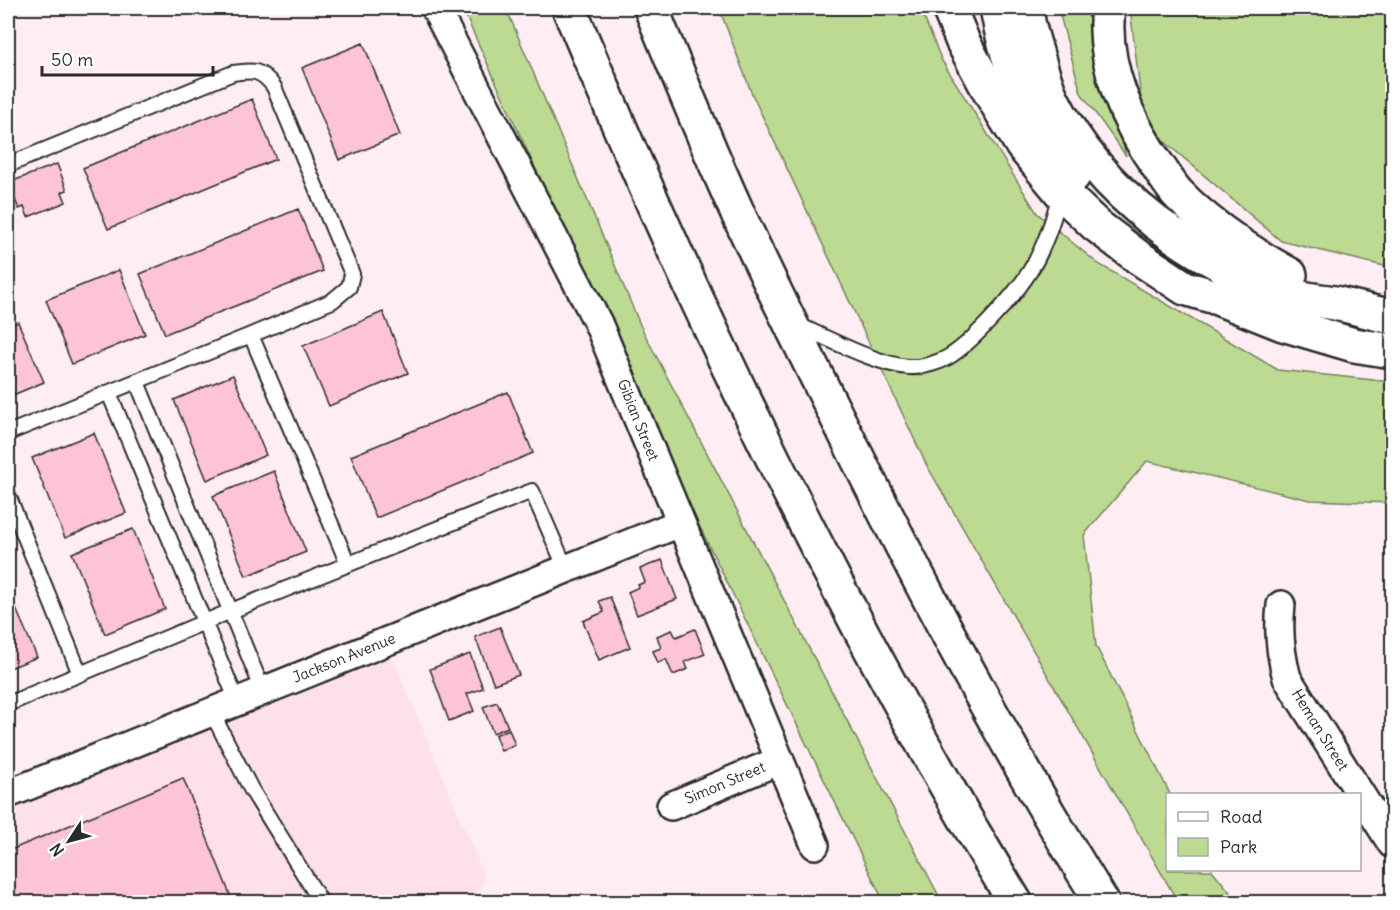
<svg xmlns="http://www.w3.org/2000/svg" width="1400" height="910" viewBox="0 0 1400 910" font-family="Delius,sans-serif">
  <style>
    .built { fill: #fee0ea }
    .green { fill: #bdda92; stroke: #74825e; stroke-width: 1.5 }
    .building { fill: #fdc3d6; stroke: #2b2b2b; stroke-width: 1.5 }
    .lines { fill: none; stroke-linecap: round; stroke-linejoin: round }
    .lane-casing { stroke: #2b2b2b; stroke-width: 18 }
    .street-casing { stroke: #2b2b2b; stroke-width: 32 }
    .highway-casing { stroke: #2b2b2b; stroke-width: 38 }
    .lane { stroke: #fff; stroke-width: 14 }
    .street { stroke: #fff; stroke-width: 27 }
    .highway { stroke: #fff; stroke-width: 33 }
    .labels { text-anchor: middle; stroke-width: 4.5; stroke-linejoin: round; paint-order: stroke }
    .street-label { font-size: 15px; fill: #2b2b2b; stroke: #fff }
  </style>
  <rect width="100%" height="100%" fill="#feedf3"/>
  <filter id="ink" filterUnits="userSpaceOnUse"><feTurbulence type="fractalNoise" baseFrequency=".0167" numOctaves="2"/><feDisplacementMap in="SourceGraphic" scale="12" xChannelSelector="R" yChannelSelector="G"/><feConvolveMatrix kernelMatrix="1 2 1 2 8 2 1 2 1" color-interpolation-filters="sRGB"/></filter>
  <g filter="url(#ink)">
    <path class="built" d="M382,632L485,878L471,902H8V786Z"/>
    <path class="green" d="M462,8H506L641,327L942,902H884L692,511Z
      M719,8H920L942,61L1037,213L1097,263L1278,370L1392,382V503L1310,500L1147,461L1084,535L1096,646L1170,794H1168V870H1212L1238,902H1178L926,464L752,94Z
      M1058,8H1094L1092,19L1126,156L1081,93Z
      M1130,8H1392V268L1281,241L1144,124Z"/>
    <path class="building" d="M363,43L400,135L339,160L302,68Z
      M252,99L276,159L108,229L83,168Z
      M57,164L67,190L62,192L66,202L28,217L24,207L19,209L8,183Z
      M298,209L323,271L165,334L140,274Z
      M119,270L145,334L72,364L46,300Z
      M383,312L408,373L329,406L303,346Z
      M18,322L44,382L8,397V326Z
      M233,375L266,455L207,480L174,400Z
      M508,392L533,453L376,518L351,456Z
      M94,433L126,513L65,538L32,458Z
      M274,471L306,552L246,576L213,496Z
      M133,529L165,609L105,634L72,553Z
      M662,560L677,599L637,615L628,592L639,587L638,585L645,582L640,569Z
      M11,597L37,657L8,669V598Z
      M610,597L630,647L599,660L583,621L604,612L599,601Z
      M500,627L519,675L494,684L475,637Z
      M695,629L705,654L685,662L688,669L673,675L666,659L658,663L653,651L661,648L657,636L672,630L676,637Z
      M470,654L483,688L467,694L474,711L449,721L430,669Z
      M497,702L508,727L493,733L483,707Z
      M509,729L515,745L501,751L495,735Z
      M183,778L233,902H8V851Z"/>
    <g class="lines">
      <defs>
        <path id="lane" d="M8,165L233,73C253,70 261,69 274,87L352,274L349,287L332,301L251,335L348,564
          M798,325C827,338 878,365 909,367C922,368 942,362 953,354C975,339 1016,294 1030,271C1045,247 1053,220 1060,194
          M137,382L263,691
          M109,393L237,701
          M8,433L251,335
          M8,495L80,674
          M8,704L231,611L532,491L566,569
          M211,711L251,789L321,902"/>
        <path id="street" d="M435,8L598,323L815,845
          M1281,605C1278,631 1280,653 1287,678L1392,844
          M8,794L680,523
          M671,806L780,760"/>
        <path id="highway" d="M569,8C697,315 842,618 1015,902
          M651,8C678,74 705,141 735,207C774,293 817,377 859,461C934,611 1013,760 1102,902
          M949,8L963,42L991,94L1022,145L1061,192L1096,225L1138,257L1185,288L1215,297L1283,324L1354,345L1392,351
          M997,8C1007,68 1034,129 1073,176
          M1026,8C1027,23 1032,37 1036,52C1041,68 1045,84 1052,99C1100,196 1198,265 1299,297C1312,301 1326,301 1339,304C1357,308 1374,313 1392,317
          M1108,8C1101,65 1128,124 1160,169C1166,178 1172,188 1179,195C1211,228 1250,253 1290,275"/>
      </defs>
      <use href="#lane" class="lane-casing"/>
      <use href="#street" class="street-casing"/>
      <use href="#highway" class="highway-casing"/>
      <use href="#lane" class="lane"/>
      <use href="#street" class="street"/>
      <use href="#highway" class="highway"/>
    </g>
  </g>
  <g class="labels">
    <g class="street-label">
      <text transform="translate(638 420) rotate(68)" y="5">Gibian Street</text>
      <text transform="translate(344 658) rotate(-22)" y="5">Jackson Avenue</text>
      <text transform="translate(1320 730) rotate(58)" y="5">Heman Street</text>
      <text transform="translate(725 783) rotate(-23)" y="5">Simon Street</text>
    </g>
  </g>
  <rect width="1400" height="910" fill="none" stroke="#fff" stroke-width="30"/>
  <rect x="15" y="15" width="1370" height="880" fill="none" stroke="#2b2b2b" stroke-width="2" filter="url(#ink)"/>
  <rect x="1166" y="793" width="195" height="78" fill="#ffffff" stroke="#aaaaaa" stroke-width="1.5"/>
  <rect x="1178" y="812" width="30" height="9" fill="#ffffff" stroke="#aaaaaa" stroke-width="1.5"/>
  <text x="1220" y="823" font-size="18" fill="#2b2b2b">Road</text>
  <rect x="1178" y="838" width="30" height="18" fill="#bdda92" stroke="#aaaaaa" stroke-width="1.5"/>
  <text x="1220" y="853" font-size="18" fill="#2b2b2b">Park</text>
  <g transform="translate(69 841) rotate(234)" stroke="#ffffff" stroke-width="4.5" paint-order="stroke">
  <path d="M0-4.5L10 22L0 15L-10 22Z" fill="#2b2b2b"/>
  <text y="-9" font-size="16" font-weight="bold" text-anchor="middle" fill="#2b2b2b">N</text>
  </g>
  <path d="M42 66v9h171v-9" fill="none" stroke="#2b2b2b" stroke-width="3"/>
  <text x="51" y="66" font-size="18" fill="#2b2b2b" stroke="#ffffff" stroke-width="4.5" paint-order="stroke">50 m</text>
</svg>
